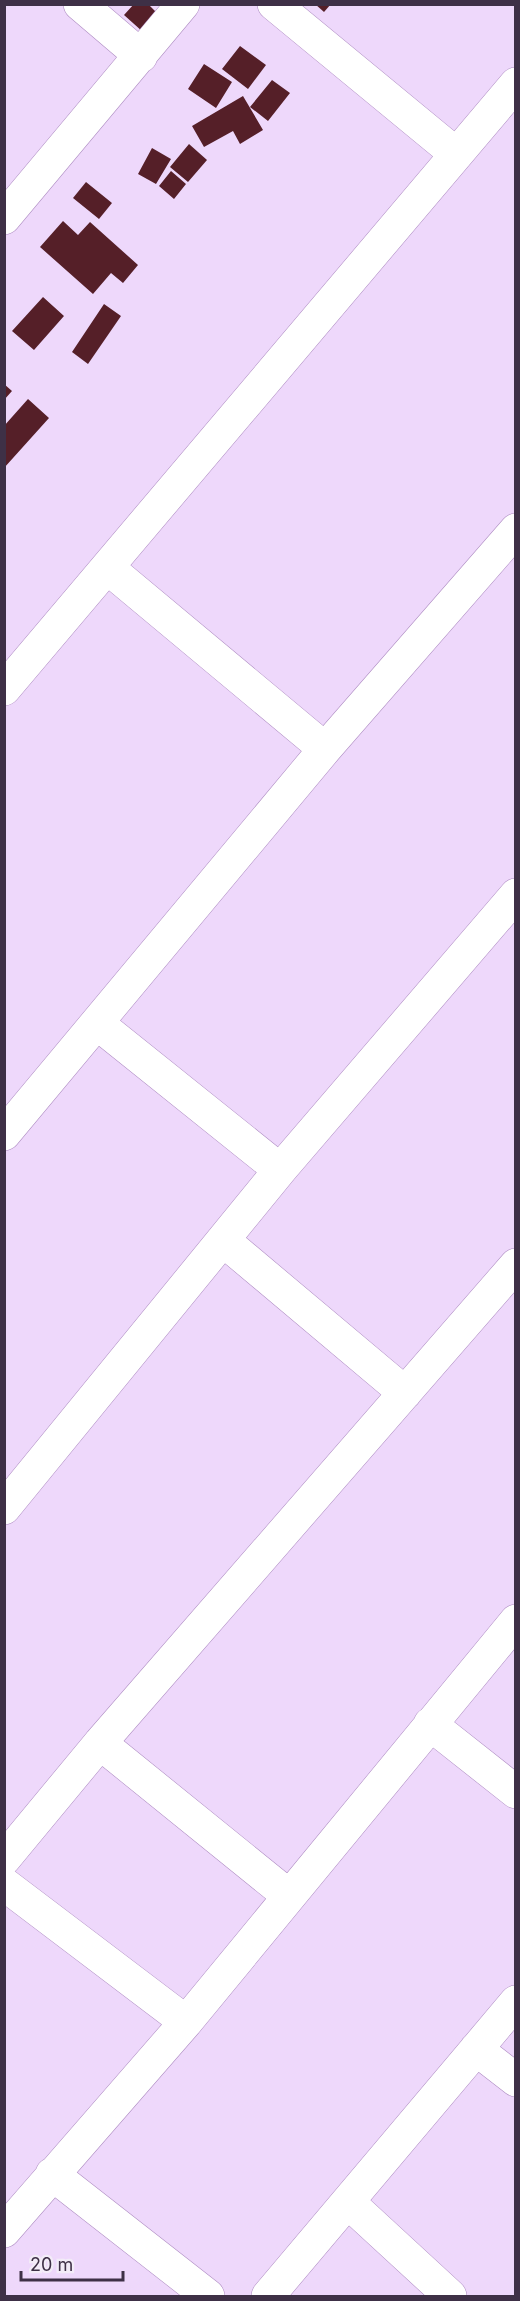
<svg xmlns="http://www.w3.org/2000/svg" width="520" height="2301" viewBox="0 0 520 2301" font-family="Inter,sans-serif">
  <style>
    .building { fill: #551f28 }
    .lines { fill: none; stroke-linecap: round; stroke-linejoin: round }
    .minor-casing { stroke: #ae8cc2; stroke-width: 34 }
    .minor { stroke: #fff; stroke-width: 33 }
  </style>
  <rect width="100%" height="100%" fill="#eed8fb"/>
  <path class="building" d="M134,4H148L158,14L143,32L124,15Z
    M315,4H331L324,12Z
    M240,46L266,65L248,89L222,69Z
    M204,64L232,82L216,108L188,89Z
    M272,80L290,93L268,121L250,107Z
    M243,96L263,130L240,144L233,131L204,147L192,126Z
    M189,144L207,160L188,182L170,167Z
    M152,148L171,159L156,184L138,174Z
    M171,171L186,184L174,199L159,186Z
    M86,182L112,203L99,219L73,198Z
    M63,221L78,235L90,222L138,265L123,283L111,273L93,294L40,247Z
    M43,297L64,316L34,350L12,331Z
    M104,304L121,316L88,364L72,352Z
    M4,384L12,391L4,400Z
    M28,399L49,418L4,468V426Z"/>
  <g class="lines">
    <defs>
      <path id="minor" d="M80,4L141,56
        M274,4L456,154
        M4,218L183,4
        M108,568L325,749
        M4,689L516,84
        M98,1024L280,1170
        M4,1134L325,749L516,530
        M223,1240L405,1393
        M4,1508L280,1170L516,895
        M430,1724L516,1792
        M100,1743L289,1896
        M4,1859L100,1743L516,1265
        M4,1884L186,2022
        M476,2049L516,2080
        M52,2174L208,2296
        M348,2202L450,2296
        M4,2231L186,2022L516,1621
        M268,2296L516,2002"/>
    </defs>
    <use href="#minor" class="minor-casing"/>
    <use href="#minor" class="minor"/>
  </g>
  <rect width="520" height="2301" fill="none" stroke="#3e3046" stroke-width="12"/>
  <path d="M21 2271v9h102v-9" fill="none" stroke="#3e3046" stroke-width="3"/>
  <text x="30" y="2271" font-size="18" fill="#3e3046" stroke="#f3ecf8" stroke-width="4.5" paint-order="stroke">20 m</text>
</svg>
